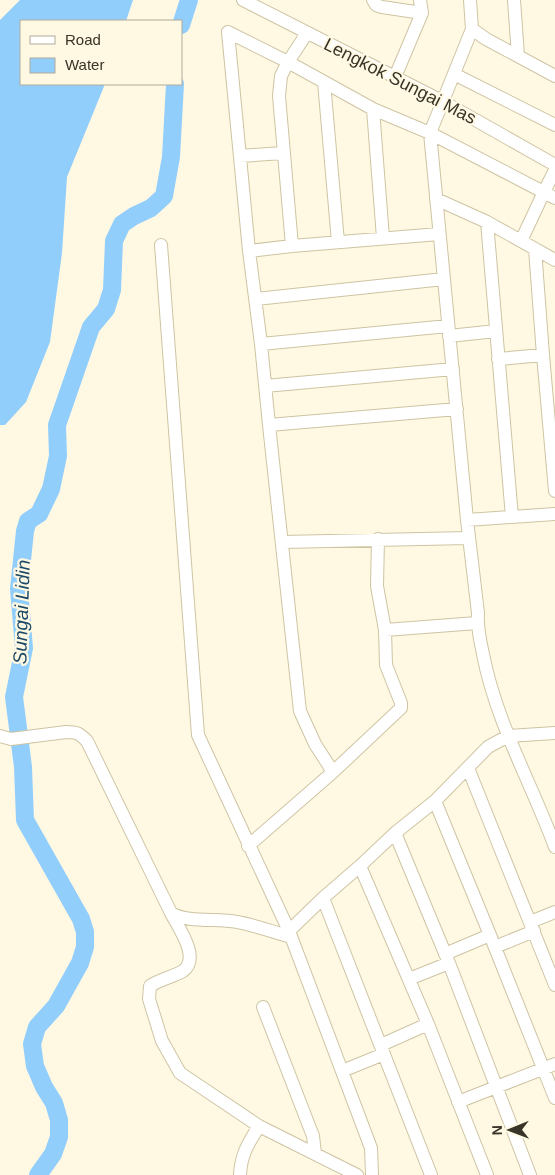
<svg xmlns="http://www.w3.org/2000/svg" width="555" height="1175" viewBox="0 0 555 1175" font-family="Helvetica,sans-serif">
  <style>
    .water { fill: #92cefc }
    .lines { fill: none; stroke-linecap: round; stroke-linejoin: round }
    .river { stroke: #92cefc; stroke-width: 18 }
    .minor-casing { stroke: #cec4a3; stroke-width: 14 }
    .minor { stroke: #fff; stroke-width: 12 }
    .labels { text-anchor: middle; stroke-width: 4.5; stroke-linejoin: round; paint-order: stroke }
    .street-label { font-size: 18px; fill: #383427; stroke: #fff9e4 }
    .water-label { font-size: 19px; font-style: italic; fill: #1c4967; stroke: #fff9e4 }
  </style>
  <rect width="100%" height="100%" fill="#fff9e4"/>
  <path class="water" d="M20,0H133L126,21H21V84H105L67,177L62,253L50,342L26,402L5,425H0V20Z"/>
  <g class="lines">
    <path class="river" d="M181,25L189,0
      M38,1175L53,1154L59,1137V1120L54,1103L44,1087L35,1066L32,1044L37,1027L56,1006L80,963L85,947V932L81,919L25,820L23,767L14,697L24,648L19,589L25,531L28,521L39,514L51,489L58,456L57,425L91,327L106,309L112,290L114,241L122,224L134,216L151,208L164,196L171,157L175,84"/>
    <defs>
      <path id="minor" d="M243,0L442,101L555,165
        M373,0L376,5L382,7L422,13
        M470,0L472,29L430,133L467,520L555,514
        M514,0L518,56
        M472,29L486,39L555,76
        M228,32L288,62L373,109L430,133L555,198
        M228,32L249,251
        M454,74L555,125
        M395,77L422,13L420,0
        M324,82L338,242
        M373,109L383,238
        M240,156L283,153
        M436,199L487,222L555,260
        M487,222L512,517
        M439,234L292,246L249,251L261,344L269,425L457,409
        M521,241L544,192L555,170
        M161,245L198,735L289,931L371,1148L372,1175
        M292,246L279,96L281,76L288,62L307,33
        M535,249L543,355L555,491
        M256,299L444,279
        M449,336L496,331
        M261,344L448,326
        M498,359L543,355
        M265,386L453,369
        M269,425L300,711L315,744L333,772
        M467,520L478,613C477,627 480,641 483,654C496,722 531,782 555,847
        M282,542L468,538
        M385,630L477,623
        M0,736L11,739L66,732C77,732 79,733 87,741L171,913C187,923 218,918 237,922C255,925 273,932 291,937
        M468,768L555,985
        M435,801L490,935L555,1098
        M395,833L449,963L530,1175
        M248,846L333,772L401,708V703L386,665L385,630L377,586L378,539
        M360,866L428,1024L487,1175
        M323,898L431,1175
        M171,913C178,927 201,958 183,971C173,977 160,979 150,986L149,999L162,1041L180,1073L259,1126L357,1175
        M530,922L555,912
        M289,931L323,898L360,866L395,833L435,801L488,747L508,736L555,733
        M495,947L534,931
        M445,954L490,935
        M409,979L449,963
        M263,1007L313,1136L315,1153
        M381,1045L428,1024
        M342,1071L384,1054
        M458,1102L555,1064
        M240,1175C241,1154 248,1144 259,1126"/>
    </defs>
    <use href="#minor" class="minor-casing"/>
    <use href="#minor" class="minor"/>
  </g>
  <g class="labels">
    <g class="street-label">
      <text transform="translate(400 81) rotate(27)" y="6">Lengkok Sungai Mas</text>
    </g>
    <g class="water-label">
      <text transform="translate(21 612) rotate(-88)" y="7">Sungai Lidin</text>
    </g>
  </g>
  <rect x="20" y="20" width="162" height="65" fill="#fff9e4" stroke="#afaa98"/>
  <rect x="30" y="36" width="25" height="8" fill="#ffffff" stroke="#afaa98"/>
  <text x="65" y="45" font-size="15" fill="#383427">Road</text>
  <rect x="30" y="58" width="25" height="15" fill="#92cefc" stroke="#afaa98"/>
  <text x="65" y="70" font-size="15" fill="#383427">Water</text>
  <g transform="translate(510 1130) rotate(269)" stroke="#fff9e4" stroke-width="4" paint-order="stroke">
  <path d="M0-4L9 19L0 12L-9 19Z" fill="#383427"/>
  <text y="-8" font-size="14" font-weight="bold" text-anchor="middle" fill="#383427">N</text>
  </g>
</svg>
